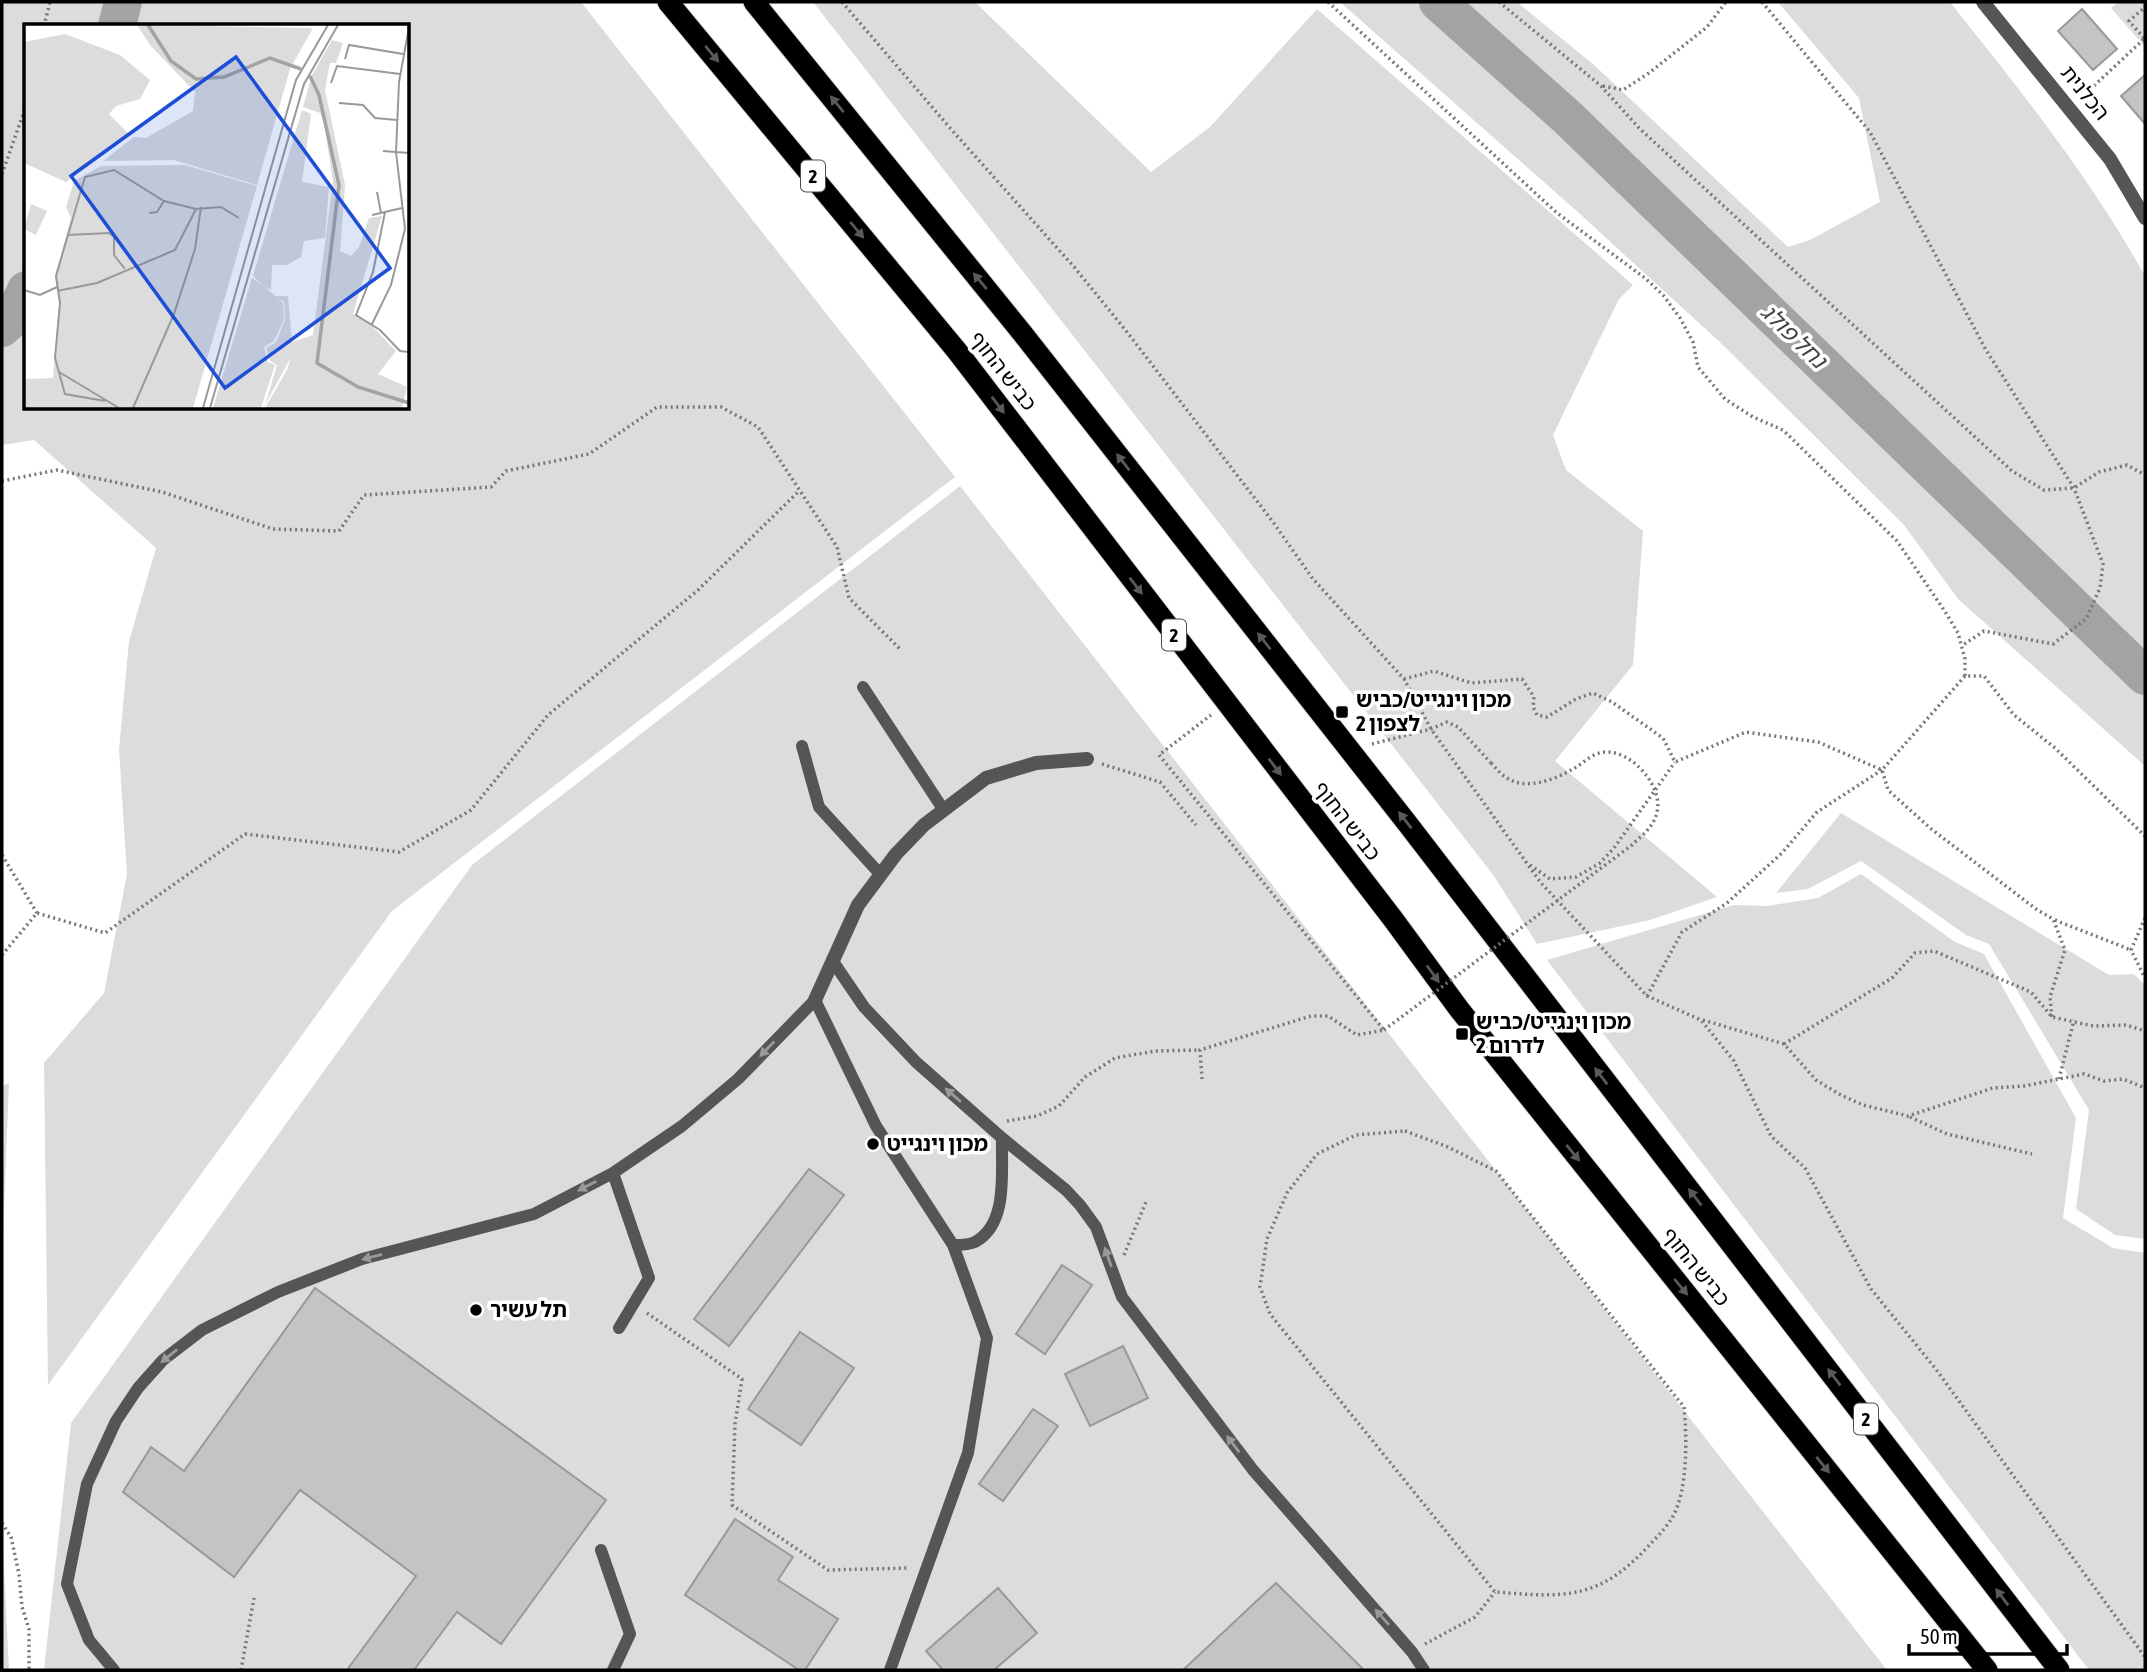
<svg xmlns="http://www.w3.org/2000/svg" width="2147" height="1672" viewBox="0 0 2147 1672" font-family="'Asap Condensed','Noto Sans Hebrew',sans-serif">
  <style>
    .green { fill: #dcdcdc; fill-rule: evenodd }
    .lines { fill: none; stroke-linecap: round; stroke-linejoin: round }
    .river { stroke: #a3a3a3; stroke-width: 38 }
    .building { fill: #c4c4c4; stroke: #999; stroke-width: 2 }
    .highway-casing { stroke: #dbdbdb; stroke-width: 23 }
    .path { stroke: #777; stroke-width: 3.5; stroke-dasharray: 2 3.5; stroke-linecap: butt }
    .lane { stroke: #555; stroke-width: 12 }
    .street { stroke: #555; stroke-width: 14 }
    .highway { stroke: #000; stroke-width: 21 }
    .path-bridge { stroke: #777; stroke-width: 3.5; stroke-dasharray: 2 3.5; stroke-linecap: butt }
    .oneway { fill: #595959 }
    .oneway2 { fill: #999 }
    .poi-dot { fill: #000; stroke: #fff; stroke-width: 2.5 }
    .labels { text-anchor: middle; stroke-width: 7; stroke-linejoin: round; paint-order: stroke }
    .shield { fill: #fff; stroke: #4c4c4c; stroke-width: 2 }
    .shield-label { font-size: 19px; font-weight: bold; fill: #000 }
    .street-label { font-size: 21px; fill: #000; stroke: #fff }
    .poi-label { font-size: 21px; font-weight: bold; fill: #000; stroke: #fff; text-anchor: start }
    .water-label { font-size: 23px; font-style: italic; fill: #444; stroke: #fff }
    .inset-river { fill: none; stroke: #a3a3a3; stroke-width: 3.5 }
    .inset-road { fill: none; stroke: #999; stroke-width: 2 }
    .view { fill: #1d4ed8; fill-opacity: 0.15; stroke: #1d4ed8; stroke-width: 3.5 }
    .inset-edge { fill: none; stroke: #000; stroke-width: 3.5 }
  </style>
  <rect width="100%" height="100%" fill="#fff"/>
  <path class="green" d="M2,2H581L955,477L392,911L48,1385L44,1063L104,993L127,874L119,750L129,641L156,548L34,440L2,445ZM408,26V408H26V26Z
    M813,2H975L1151,172L1210,127L1317,9L1633,285L1619,299L1553,435L1566,470L1643,531L1633,665L1555,761L1717,897L1650,920L1537,944L1494,876Z
    M1340,2H1517L1594,65L1788,247L1810,240L1880,202L1859,98L1778,2H1950C2020,90 2090,177 2145,276V766L1958,599L1904,525L1723,345L1580,214Z
    M2119,2H2145V47L2111,8Z
    M960,486L1887,1670H44L71,1423L472,865Z
    M1841,813L2109,975L2134,974L2145,985V1239L2115,1235L2076,1209L2089,1110L1989,944L1966,935L1861,861L1808,889L1776,893Z
    M1861,874L1955,942L1984,954L2076,1118L2063,1218L2113,1248L2145,1253V1670H2089L1547,960L1734,905L1767,906L1818,898Z
    M9,1083L2,1260V1086Z
    M2,1528L9,1670H2Z"/>
  <g class="lines">
    <path class="river" d="M1438,2L1567,117L2145,676
      M117,26L123,2
      M2,328L13,318L26,290"/>
  </g>
  <path class="building" d="M2082,9L2117,49L2093,70L2058,31Z
    M2145,75V124L2121,96Z
    M809,1169L844,1195L729,1346L694,1319Z
    M1062,1265L1092,1285L1045,1354L1016,1334Z
    M315,1288L606,1500L501,1644L457,1612L414,1670H347L416,1576L300,1490L234,1577L123,1492L151,1447L184,1471Z
    M800,1332L854,1368L801,1445L748,1409Z
    M1123,1346L1148,1398L1090,1426L1065,1374Z
    M1033,1409L1058,1426L1003,1501L979,1484Z
    M735,1519L793,1557L778,1580L838,1619L805,1670H799L685,1595Z
    M1276,1583L1364,1670H1183Z
    M998,1588L1037,1633L994,1670H943L926,1651Z"/>
  <g class="lines">
    <defs>
      <path id="highway" d="M668,2L957,351L1393,919L1459,1009L1987,1670
        M754,2L1023,334L1407,823L2059,1670"/>
    </defs>
    <use href="#highway" class="highway-casing"/>
    <path class="path" d="M842,2L950,128L1075,268L1127,332L1273,522L1313,579L1404,679L1431,729L1541,883L1647,996L1701,1020L1734,1061L1771,1136L1805,1168L1871,1289L1935,1368L2145,1657
      M1328,2L1557,213L1645,278L1663,295L1680,318L1693,342L1698,367L1725,399L1753,417L1783,430L1897,541L1944,610L1958,633L1965,659V676H1984L2014,715L2055,748L2145,836
      M1499,2L1601,86L1640,129L2012,471L2044,490L2074,488L2099,472L2127,465L2145,475
      M1762,2L1870,132L1986,350L2074,488L2103,564L2100,588L2086,619L2053,644L1984,631L1963,645
      M44,26L50,2
      M2144,38L2129,21L2145,7
      M1603,86L1623,90L1649,73L1707,27L1726,2
      M2082,97L2145,38
      M2,174L26,106
      M2,481L57,470L162,492L273,529L339,531L364,495L491,487L506,471L589,454L657,407H721L758,427L837,547L849,598L901,650
      M1965,676L1882,770L1888,790L1930,828L2036,909L2053,919L2065,950L2050,997L2052,1017
      M1404,679L1434,671L1471,683L1522,679L1534,697L1533,707L1537,715L1547,717L1576,699L1593,693L1612,702L1663,738L1675,762L1746,732L1818,742L1882,770
      M1372,744L1431,729L1447,722L1458,727L1491,763
      M1102,764L1160,782L1196,825
      M2,855L37,913
      M1530,865L1550,879L1576,877L1600,863L1614,848L1675,762
      M2145,918L2131,950L2145,978
      M2055,920L2131,950
      M2,955L37,913L105,933L245,834L399,852L471,810L548,715L698,590L799,491
      M1647,996L1682,932L1727,903L1782,853L1817,812L1882,770
      M1703,1020L1784,1044L1816,1080L1839,1094L1863,1105L1908,1116L1993,1088L2024,1086L2084,1074L2104,1081L2123,1079L2145,1088
      M1784,1044L1892,978L1915,953L1934,951L2031,992L2052,1017L2093,1026L2126,1025L2145,1031
      M1202,1079L1200,1050L1311,1016H1328L1357,1035L1384,1030L1159,755L1211,715
      M2059,1079L2074,1020
      M1910,1117L1947,1134L2032,1154
      M1007,1121L1037,1116L1059,1106L1085,1077L1115,1058L1155,1051L1200,1050
      M1405,1131L1448,1147L1496,1171L1684,1407C1687,1438 1688,1491 1672,1518C1664,1531 1650,1544 1640,1555C1625,1569 1611,1581 1591,1588C1561,1599 1526,1594 1495,1592L1270,1314L1260,1287L1267,1239L1287,1193L1317,1154L1356,1135Z
      M1124,1255L1146,1202
      M647,1313L742,1379L735,1424L732,1505L828,1570L909,1568
      M2,1523L11,1537L19,1574L22,1607L29,1629V1670
      M1425,1644L1475,1617L1495,1592
      M241,1670L254,1598"/>
    <path class="lane" d="M863,687L943,809
      M802,746L819,807L880,874
      M832,960L864,1007L916,1062L1002,1138L1066,1190L1080,1205L1096,1227L1122,1297L1253,1470L1412,1652L1424,1670
      M613,1173L649,1278L619,1328
      M953,1245C959,1245 969,1245 975,1242C1009,1224 1001,1170 1002,1138
      M601,1550L630,1634L613,1670
      M114,1670L89,1640L67,1584L87,1484L116,1421L138,1388L163,1360L202,1330L278,1292L362,1259L534,1214L613,1173L682,1126L738,1079L815,1000L876,1126L953,1245L987,1338L968,1453L890,1670"/>
    <path class="street" d="M1983,2L2110,159L2145,218
      M815,1000L858,905L896,854L924,825L986,778L1036,763L1087,759"/>
    <use href="#highway" class="highway"/>
    <path class="path-bridge" d="M1384,1030L1632,845C1642,835 1654,827 1657,812C1663,786 1632,751 1606,752C1593,752 1584,763 1573,769C1556,779 1526,791 1507,778C1501,775 1496,768 1491,763"/>
  </g>
  <defs><path id="oneway-solid" d="M-6-.8H1V-3.2L6.5 0L1 3.2V.8H-6Z" transform="scale(1.75)"/></defs>
  <g class="oneway">
    <use href="#oneway-solid" transform="translate(712 54) rotate(50)"/>
    <use href="#oneway-solid" transform="translate(837 104) rotate(-129)"/>
    <use href="#oneway-solid" transform="translate(857 230) rotate(50)"/>
    <use href="#oneway-solid" transform="translate(980 281) rotate(-129)"/>
    <use href="#oneway-solid" transform="translate(998 405) rotate(53)"/>
    <use href="#oneway-solid" transform="translate(1123 462) rotate(-128)"/>
    <use href="#oneway-solid" transform="translate(1136 586) rotate(53)"/>
    <use href="#oneway-solid" transform="translate(1264 641) rotate(-128)"/>
    <use href="#oneway-solid" transform="translate(1275 767) rotate(53)"/>
    <use href="#oneway-solid" transform="translate(1405 820) rotate(-128)"/>
    <use href="#oneway-solid" transform="translate(1433 974) rotate(54)"/>
    <use href="#oneway-solid" transform="translate(1601 1076) rotate(-127)"/>
    <use href="#oneway-solid" transform="translate(1573 1153) rotate(51)"/>
    <use href="#oneway-solid" transform="translate(1695 1197) rotate(-128)"/>
    <use href="#oneway-solid" transform="translate(1681 1287) rotate(51)"/>
    <use href="#oneway-solid" transform="translate(1834 1377) rotate(-127)"/>
    <use href="#oneway-solid" transform="translate(1823 1465) rotate(51)"/>
    <use href="#oneway-solid" transform="translate(2002 1597) rotate(-127)"/>
  </g>
  <g class="oneway2">
    <use href="#oneway-solid" transform="translate(767 1049) rotate(134)"/>
    <use href="#oneway-solid" transform="translate(953 1095) rotate(-139)"/>
    <use href="#oneway-solid" transform="translate(587 1186) rotate(153)"/>
    <use href="#oneway-solid" transform="translate(372 1257) rotate(165)"/>
    <use href="#oneway-solid" transform="translate(1108 1257) rotate(-109)"/>
    <use href="#oneway-solid" transform="translate(169 1356) rotate(141)"/>
    <use href="#oneway-solid" transform="translate(1233 1444) rotate(-127)"/>
    <use href="#oneway-solid" transform="translate(1382 1617) rotate(-131)"/>
  </g>
  <g class="poi-dot">
    <rect x="1335" y="705" width="14" height="14" rx="3.5"/>
    <rect x="1455" y="1027" width="14" height="14" rx="3.5"/>
    <circle cx="873" cy="1144" r="7"/>
    <circle cx="476" cy="1310" r="7"/>
  </g>
  <g class="labels">
    <g class="shield">
      <rect x="801" y="160.5" width="24" height="31" rx="5"/>
      <rect x="1162" y="619.5" width="24" height="31" rx="5"/>
      <rect x="1854" y="1403.5" width="24" height="31" rx="5"/>
    </g>
    <g class="shield-label">
      <text x="813" y="183">2</text>
      <text x="1174" y="642">2</text>
      <text x="1866" y="1426">2</text>
    </g>
    <g class="street-label">
      <text transform="translate(2085 93) rotate(51)" y="7">הכלנית</text>
      <text transform="translate(1003 371) rotate(52)" y="7">כביש החוף</text>
      <text transform="translate(1347 821) rotate(52)" y="7">כביש החוף</text>
      <text transform="translate(1696 1267) rotate(51)" y="7">כביש החוף</text>
    </g>
    <g class="poi-label">
      <text x="1356" y="707">מכון וינגייט/כביש<tspan x="1356" dy="24">2 לצפון</tspan></text>
      <text x="1476" y="1029">מכון וינגייט/כביש<tspan x="1476" dy="24">2 לדרום</tspan></text>
      <text x="887" y="1151">מכון וינגייט</text>
      <text x="490" y="1317">תל עשיר</text>
    </g>
    <g class="water-label">
      <text transform="translate(1794 336) rotate(44)" y="8">נחל פולג</text>
    </g>
  </g>
  <g transform="translate(24 24)">
    <rect width="385" height="385" fill="#fff"/>
    <path d="M113,1L289,4L266,45L233,161L150,136L79,137L110,113L122,114L169,87L171,68L126,21ZM41,10L96,31L126,56L116,75L92,82L85,90L106,111L42,158L0,139V18ZM308,16L319,19L312,39H306L301,66L321,161L316,227L327,232L335,223L345,194L358,192L329,290L347,301L372,327L354,350L383,363L378,384H241L263,346L267,333L241,381L253,341L246,337L242,324L252,318L261,296L260,278L251,272H264L268,318L289,311L309,158L300,98L296,89L279,83L288,51ZM278,86L287,90L278,158L305,163L301,214L280,217L277,233L263,241H248L247,266L240,262L259,279L260,296L250,317L240,323L244,338L251,341L237,384H189L228,254L239,261L229,252ZM161,141L233,162L169,384H0V355L29,354L35,280L31,252L47,194L42,183L50,157L77,142ZM7,180L23,187L12,211L0,205Z" fill="#dcdcdc"/>
    <path class="inset-river" d="M124,1L147,37L172,55L200,53L246,34L277,45M286,52L295,71L315,161L293,339L334,363L385,379"/>
    <path class="inset-road" d="M321,35L325,21L379,30M307,59L313,42L376,50M315,79L339,81L351,94L373,96M359,127L385,129M353,168L357,189M361,188L349,248L332,291L356,306L376,327L385,328M125,189L133,188L140,177M348,191L378,184M43,211L85,209L90,213V231L101,245M0,266L16,271L33,263M33,267L73,259L151,226L172,185M348,300L367,261L381,205L372,128L375,58L385,3M35,348L95,384M81,377L41,370L31,334L36,279L32,252L61,153L90,146L140,177L172,185L197,183L215,194M109,384L150,290L171,225L177,183M179,384L272,56L304,1M186,384L280,60L314,1"/>
    <path class="view" d="M212,33L366,244L201,364L47,152Z"/>
    <rect width="385" height="385" class="inset-edge"/>
  </g>
  <rect width="2147" height="1672" fill="none" stroke="#000000" stroke-width="7"/>
  <path d="M1909 1644v10h158v-10" fill="none" stroke="#000000" stroke-width="3.5"/>
  <text x="1920" y="1644" font-size="21" fill="#000000" stroke="#ffffff" stroke-width="5" paint-order="stroke">50 m</text>
</svg>
